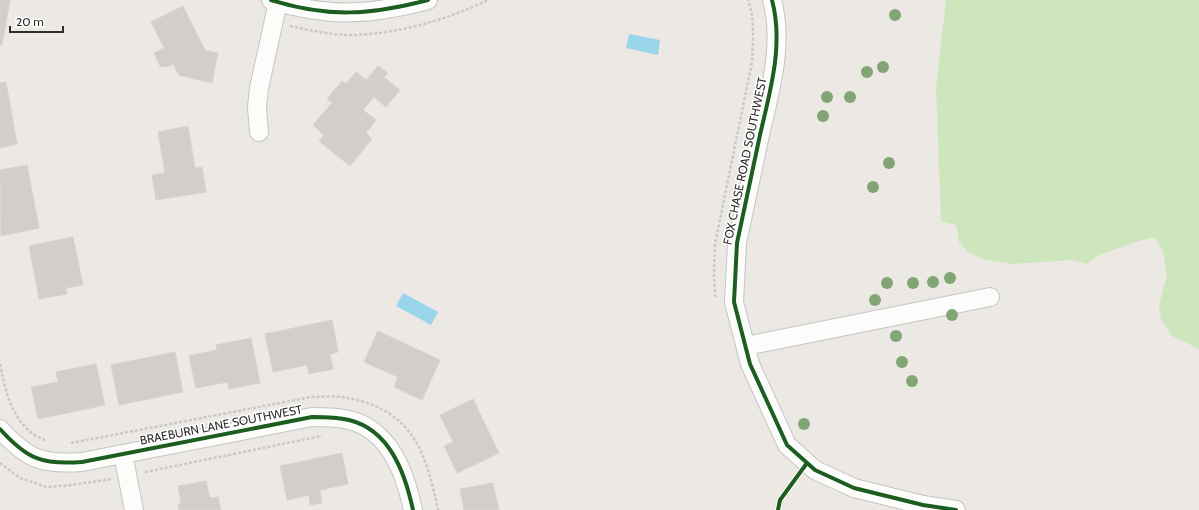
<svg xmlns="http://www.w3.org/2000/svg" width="1199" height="510" viewBox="0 0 1199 510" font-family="Cabin,sans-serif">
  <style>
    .green { fill: #cee6be }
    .water { fill: #99d6ec }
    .building { fill: #d1cecb; stroke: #d7d4d0 }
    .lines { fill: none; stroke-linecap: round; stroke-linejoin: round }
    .minor-casing { stroke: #c5c4c5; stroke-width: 20 }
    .path { stroke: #c9c9c8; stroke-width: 2.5; stroke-dasharray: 3 2; stroke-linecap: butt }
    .minor { stroke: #fcfcfb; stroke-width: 18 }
    .cycleway-casing { stroke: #fff; stroke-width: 6 }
    .cycleway { stroke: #1b5e20; stroke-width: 4 }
    .tree { fill: #82a575 }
    .labels { text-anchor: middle; stroke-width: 3; stroke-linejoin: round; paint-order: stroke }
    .street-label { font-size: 12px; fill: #2e2e2e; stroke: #fff }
  </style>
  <rect width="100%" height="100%" fill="#ece8e4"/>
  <path class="green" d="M946,0H1199V349L1172,336L1161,320L1159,305L1167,275L1163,251L1154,237L1133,243L1099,255L1087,264L1072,260L1011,264L982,259L968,252L959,242L956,225L941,221L936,87Z"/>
  <path class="water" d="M629,34L660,40L658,55L626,48Z
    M403,293L438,312L431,325L396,306Z"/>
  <path class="building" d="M0,0H10L2,45H0Z
    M183,6L205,50L218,53L212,83L179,75L173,64L166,67L160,66L154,53L164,48L151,22Z
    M378,66L388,73L384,77L400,90L386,107L374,97L363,110L376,120L366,133L372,139L350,166L319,141L324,135L313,125L332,103L327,99L342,81L346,84L356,72L366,80Z
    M6,82L17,144L0,148V83Z
    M188,126L195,168L202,167L206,192L156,200L152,175L165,173L158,132Z
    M27,165L39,228L1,236L0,170Z
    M73,237L83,285L66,288L67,294L39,299L29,246Z
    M332,320L338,352L330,354L333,369L309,374L307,365L273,372L265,334Z
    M378,331L440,360L422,400L394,387L398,377L364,362Z
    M251,338L260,383L229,389L228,382L196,388L189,356L217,350L216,345Z
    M175,352L183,392L119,405L111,365Z
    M96,364L105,405L38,419L31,387L58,382L56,372Z
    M473,399L499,453L457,473L444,446L453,442L440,415Z
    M342,453L348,484L320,490L322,503L310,505L309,495L287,500L280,466Z
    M206,481L210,498L218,497L221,510H179L178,504H181L178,486Z
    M493,483L499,510H464L460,489Z"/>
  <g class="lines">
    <defs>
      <path id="minor" d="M271,0C328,18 371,15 428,0
        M772,0C784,45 770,91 760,135C752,171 745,207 737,243L734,302L750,364L787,445L815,470L854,488L923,505L956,510
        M259,132L257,107L259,88L278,2
        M746,346L990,297
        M0,429C27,459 42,465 82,462L312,417C325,417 337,417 349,420C390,430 405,473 413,510
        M123,454L134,510"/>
    </defs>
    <use href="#minor" class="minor-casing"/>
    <path class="path" d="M290,26C309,30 327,34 345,35C390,36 448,20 488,0
      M715,297L714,273L715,244L752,62C753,42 755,19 748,0
      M0,364C5,388 9,411 28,430C33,435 41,438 47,441
      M71,443L311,397C321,397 332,396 342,397C411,408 425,448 438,510
      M0,463L20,478L47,487L72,485L111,479
      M145,472L322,436"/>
    <use href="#minor" class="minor"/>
    <defs>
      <path id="cycleway" d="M271,0C328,18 371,15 428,0
        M772,0C784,45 770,91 760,135C752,171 745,207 737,243L734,302L750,364L787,445L815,470L854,488L923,505L956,510
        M0,429C27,459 42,465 82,462L312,417C325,417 337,417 349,420C390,430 405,473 413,510
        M778,510L780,500L807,463"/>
    </defs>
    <use href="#cycleway" class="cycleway-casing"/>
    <use href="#cycleway" class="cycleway"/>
  </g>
  <g class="tree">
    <circle cx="895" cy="15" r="6"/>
    <circle cx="883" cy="67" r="6"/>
    <circle cx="867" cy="72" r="6"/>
    <circle cx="827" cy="97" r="6"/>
    <circle cx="850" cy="97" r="6"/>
    <circle cx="823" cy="116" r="6"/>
    <circle cx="889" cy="163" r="6"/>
    <circle cx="873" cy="187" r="6"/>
    <circle cx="950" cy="278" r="6"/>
    <circle cx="933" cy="282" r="6"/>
    <circle cx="887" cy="283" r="6"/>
    <circle cx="913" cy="283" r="6"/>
    <circle cx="875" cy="300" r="6"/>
    <circle cx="952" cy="315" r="6"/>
    <circle cx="896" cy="336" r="6"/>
    <circle cx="902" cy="362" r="6"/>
    <circle cx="912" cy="381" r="6"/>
    <circle cx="804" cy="424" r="6"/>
  </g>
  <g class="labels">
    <g class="street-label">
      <text transform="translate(745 161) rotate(-78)" y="4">FOX CHASE ROAD SOUTHWEST</text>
      <text transform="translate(221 425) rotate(-11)" y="4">BRAEBURN LANE SOUTHWEST</text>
    </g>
  </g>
  <path d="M10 26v6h53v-6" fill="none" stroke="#2e2e2e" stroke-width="2"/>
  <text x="16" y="26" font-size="12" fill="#2e2e2e" stroke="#ffffff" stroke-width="3" paint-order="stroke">20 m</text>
</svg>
